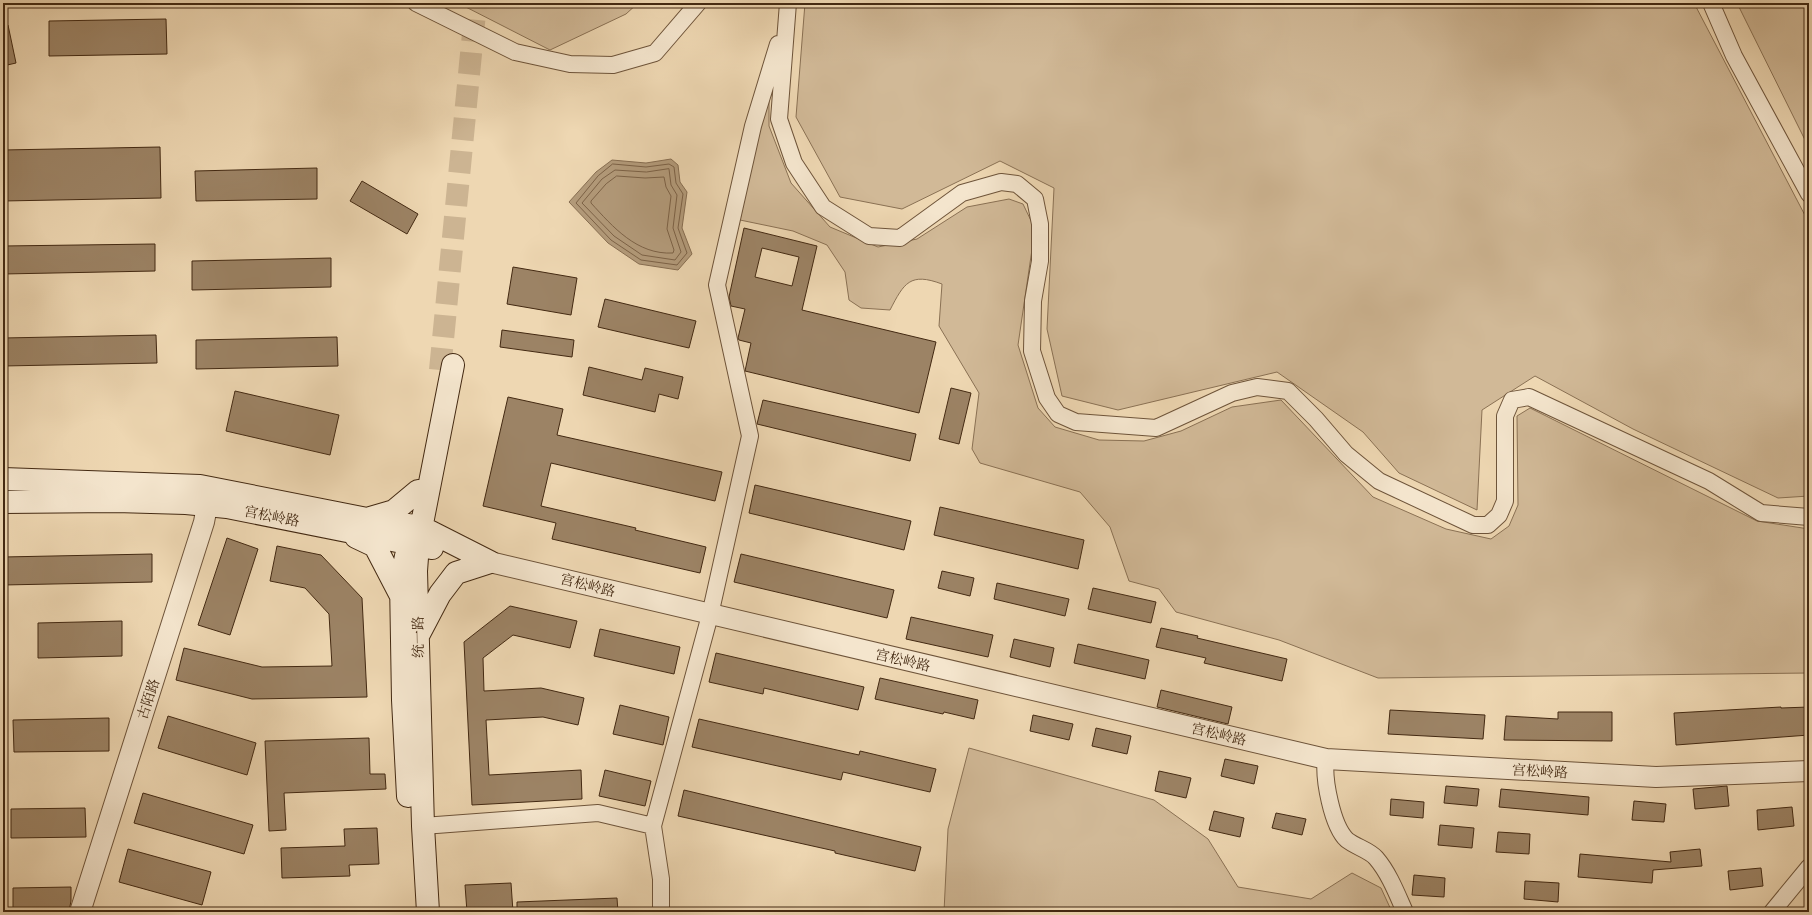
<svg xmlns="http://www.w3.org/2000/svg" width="1812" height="915" viewBox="0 0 1812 915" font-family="Cardo,'Noto Serif SC',serif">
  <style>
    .green { fill: #d1b997; stroke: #8a7154 }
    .water { fill: #b49c7c; stroke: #876e52 }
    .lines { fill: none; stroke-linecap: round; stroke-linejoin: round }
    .shore { stroke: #7c6247; stroke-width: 1 }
    .building { fill: #9c8365; stroke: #432912; fill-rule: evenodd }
    .secondary-tunnel { stroke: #ccb492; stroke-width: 22; stroke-dasharray: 22 11; stroke-linecap: butt }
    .minor-casing { stroke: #6e543a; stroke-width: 18 }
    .tertiary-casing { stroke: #6e543a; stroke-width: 22 }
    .secondary-casing { stroke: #432912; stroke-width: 24 }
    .minor { stroke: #f4e5cd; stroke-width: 16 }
    .tertiary { stroke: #f4e5cd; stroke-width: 20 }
    .secondary { stroke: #f4e5cd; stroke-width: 22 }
    .labels { text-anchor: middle; stroke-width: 3; stroke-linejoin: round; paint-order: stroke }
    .street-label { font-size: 14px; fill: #432912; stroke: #f4e5cd }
  </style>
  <rect width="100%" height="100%" fill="#eed7b2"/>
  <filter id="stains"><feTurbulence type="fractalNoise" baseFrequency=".005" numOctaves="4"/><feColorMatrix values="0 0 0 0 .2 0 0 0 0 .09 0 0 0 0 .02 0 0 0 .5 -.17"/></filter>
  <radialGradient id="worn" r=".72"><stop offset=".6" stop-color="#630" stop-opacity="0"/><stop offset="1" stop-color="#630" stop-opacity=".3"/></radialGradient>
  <path class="green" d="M458,3H638L626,14L550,50Z
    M805,3H1694L1809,223V496L1778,498L1633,429L1535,376L1482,410L1477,510L1399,473L1363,432L1277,372L1118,410L1062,396L1047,329L1054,188L1000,161L902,209L840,197L796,117Z
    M1737,3H1809V148Z
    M769,85V126L791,183L830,227L878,247L917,239L967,207L1009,199L1023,204L1035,229L1018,345L1038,408L1055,427L1099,440L1144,441L1181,431L1232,407L1281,400L1373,497L1446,529L1491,539L1509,526L1518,505L1517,416L1530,408L1757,521L1809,529V673L1378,678L1279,640L1176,612L1159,589L1129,581L1110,527L1080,492L980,463L972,449L979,393L939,326L942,284C910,272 904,283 890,310L861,308L849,300L845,272L827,245L793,231L740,220Z
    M969,748L1154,800L1208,839L1238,887L1311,899L1352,873L1381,888L1392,912H944L948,829Z"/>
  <path class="water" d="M671,159L678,165L680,182L687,192L682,228L692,254L678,270L639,264L608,243L569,202L596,172L612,160L646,163Z"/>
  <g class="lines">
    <path class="shore" d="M613,164L646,167L669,164L674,167L676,183L683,194L678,228L687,253L677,265L641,260L611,240L576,203L598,176Z
      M669,169L671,185L677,195L673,228L681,252L675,260L642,255L614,236L582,203L602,179L615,170L646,172Z
      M617,176L645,178L664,177L666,187L671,196L667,229L674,250L673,253C637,255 613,227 591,203V201L606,184Z"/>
  </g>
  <path class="building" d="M166,19L167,54L49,56V21Z
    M8,25L16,63L3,66V26Z
    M160,147L161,198L3,201V150Z
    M317,168V199L196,201L195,171Z
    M362,181L418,214L407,234L350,201Z
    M744,228L817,246L802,310L936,342L919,413L745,371L751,343L739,340L738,338L745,309L731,306L729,297ZM762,248L799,257L792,286L755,277Z
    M155,244V271L3,274V246Z
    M331,258V287L192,290V261Z
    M513,267L577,278L571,315L507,304Z
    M605,299L696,321L689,348L598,327Z
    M502,330L574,340L572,357L500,347Z
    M156,335L157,363L3,366V338Z
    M337,337L338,366L196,369V340Z
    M589,367L642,380L645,368L683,377L678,399L659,394L655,412L583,395Z
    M951,388L971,393L959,444L939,439Z
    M235,391L339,415L330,455L226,431Z
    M508,397L563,409L557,435L722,472L715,501L551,463L541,506L636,528L635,530L706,547L700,573L552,539L556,523L483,506Z
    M763,400L916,434L910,461L757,424Z
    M755,485L911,521L904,550L749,513Z
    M940,507L1084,540L1078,569L934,535Z
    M227,538L258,549L230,635L198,625Z
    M277,546L321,555L362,598L367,697L252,699L176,680L184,648L262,667L332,666L329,614L305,588L270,581Z
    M152,554V582L3,585V557Z
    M741,554L894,590L887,618L734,582Z
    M942,571L974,578L970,596L938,588Z
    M997,583L1069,599L1065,616L994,599Z
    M1093,588L1156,602L1151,623L1088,609Z
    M510,606L577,621L570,648L513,635L483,658L484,691L541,688L584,698L578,725L543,717L486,720L489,775L581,770L582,799L472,805L464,642Z
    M911,617L993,635L988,657L906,639Z
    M122,621V656L38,658V623Z
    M1161,628L1198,636L1197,638L1287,659L1282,681L1204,663L1206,658L1156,647Z
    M600,629L680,647L674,674L594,656Z
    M1014,639L1054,648L1050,667L1010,657Z
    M1078,644L1149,660L1145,679L1074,663Z
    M716,653L864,687L858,710L764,688L763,694L709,682Z
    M880,678L978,700L974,719L944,712L943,714L875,699Z
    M1161,690L1232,707L1228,724L1157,707Z
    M620,705L669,717L663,745L613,734Z
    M1781,707V708L1809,707V735L1676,745L1674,713Z
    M1390,710L1485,715L1483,739L1388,734Z
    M1558,712H1612V741L1504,740L1506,716L1558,719Z
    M1033,715L1073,724L1069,740L1030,731Z
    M168,716L256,743L247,775L158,748Z
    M109,718V751L14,752L13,720Z
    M699,719L859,755L860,751L936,769L930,792L843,772L841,780L692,747Z
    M1096,728L1131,736L1127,754L1092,746Z
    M369,738L370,774H385L386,789L284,793L286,830L269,831L265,741Z
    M1225,759L1258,766L1254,784L1221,776Z
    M605,770L651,781L645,806L599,796Z
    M1159,771L1191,778L1186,798L1155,791Z
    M1446,786L1479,789L1477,806L1444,803Z
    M1727,786L1729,806L1695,809L1693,789Z
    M1501,789L1589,797L1588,815L1499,807Z
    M684,790L921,847L915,871L835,853V851L678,816Z
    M143,793L253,825L244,854L134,823Z
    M1391,799L1424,802L1423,818L1390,815Z
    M1634,801L1666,804L1664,822L1632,820Z
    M1792,807L1794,826L1758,830L1757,810Z
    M85,808L86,837L11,838V809Z
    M1214,811L1244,818L1240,837L1209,830Z
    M1276,813L1306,819L1302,835L1272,828Z
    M1440,825L1474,828L1472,848L1438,845Z
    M377,828L379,864L349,865L350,876L282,878L281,848L345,846L344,829Z
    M1498,832L1530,834L1529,854L1496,852Z
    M128,849L211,872L202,905L119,882Z
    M1700,849L1702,866L1653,870L1652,883L1578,877L1580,854L1671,862L1670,852Z
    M1761,868L1763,886L1730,890L1728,871Z
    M1414,875L1445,878L1444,897L1412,895Z
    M1525,881L1559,883L1558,902L1524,899Z
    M511,883L513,912H467L465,885Z
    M71,887V901L69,911L13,912V888Z
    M617,898L618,912H517V902Z"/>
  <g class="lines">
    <path class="secondary-tunnel" d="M440,370L476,3"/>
    <defs>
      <path id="minor" d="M416,3L515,52L570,64L613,65L655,53L698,3
        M788,3L779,119L794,163L823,207L869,236L900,238L962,193L1001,182L1017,184L1035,199L1040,224V261L1033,301L1032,351L1047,398L1058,414L1076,422L1156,428L1232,393L1257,387L1288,391L1316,419L1346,454L1379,481L1473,525H1488L1499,515L1505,501V416L1512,400L1529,397L1709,481L1761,513L1809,517
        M1711,3L1734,56L1809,194
        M1326,759C1323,778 1332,826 1347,840C1356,847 1369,850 1376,858C1389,873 1397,894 1405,912
        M423,826L598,813L653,826
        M661,912V879L653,826L710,615L750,436L717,285L753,126L778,44
        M1772,912L1809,867"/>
      <path id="tertiary" d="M490,562L1326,759L1656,777L1809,771
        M80,912L204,522L207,506L202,490"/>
      <path id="secondary" d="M3,479L200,486L367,519L421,527L490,562
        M3,502L116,501L186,503L227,507L432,548
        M370,518L394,511L418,491
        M356,537L375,546L401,596
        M406,556L401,581L403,700L408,796
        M419,634L440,594L456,573L490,562
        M428,912L423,826L416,571L418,544L453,365"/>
    </defs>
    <use href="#minor" class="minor-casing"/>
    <use href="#tertiary" class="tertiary-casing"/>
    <use href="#secondary" class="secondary-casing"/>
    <use href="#minor" class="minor"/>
    <use href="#tertiary" class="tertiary"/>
    <use href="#secondary" class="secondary"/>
  </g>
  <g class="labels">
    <g class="street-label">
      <text transform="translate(272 516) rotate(11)" y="5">宫松岭路</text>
      <text transform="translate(588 585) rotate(14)" y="5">宫松岭路</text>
      <text transform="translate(418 637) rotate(-91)" y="5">统一路</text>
      <text transform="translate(903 660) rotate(13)" y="5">宫松岭路</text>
      <text transform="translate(148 699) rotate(-72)" y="5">古陌路</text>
      <text transform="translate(1219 734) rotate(13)" y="5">宫松岭路</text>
      <text transform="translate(1540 771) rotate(3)" y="5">宫松岭路</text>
    </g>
  </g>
  <rect width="1812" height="915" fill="none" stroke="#eed7b2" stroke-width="16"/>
  <rect x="4" y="4" width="1804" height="907" fill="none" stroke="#432912" stroke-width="2"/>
  <rect x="8" y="8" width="1796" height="899" fill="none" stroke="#432912"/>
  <rect width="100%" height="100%" filter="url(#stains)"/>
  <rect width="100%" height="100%" fill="url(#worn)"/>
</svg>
